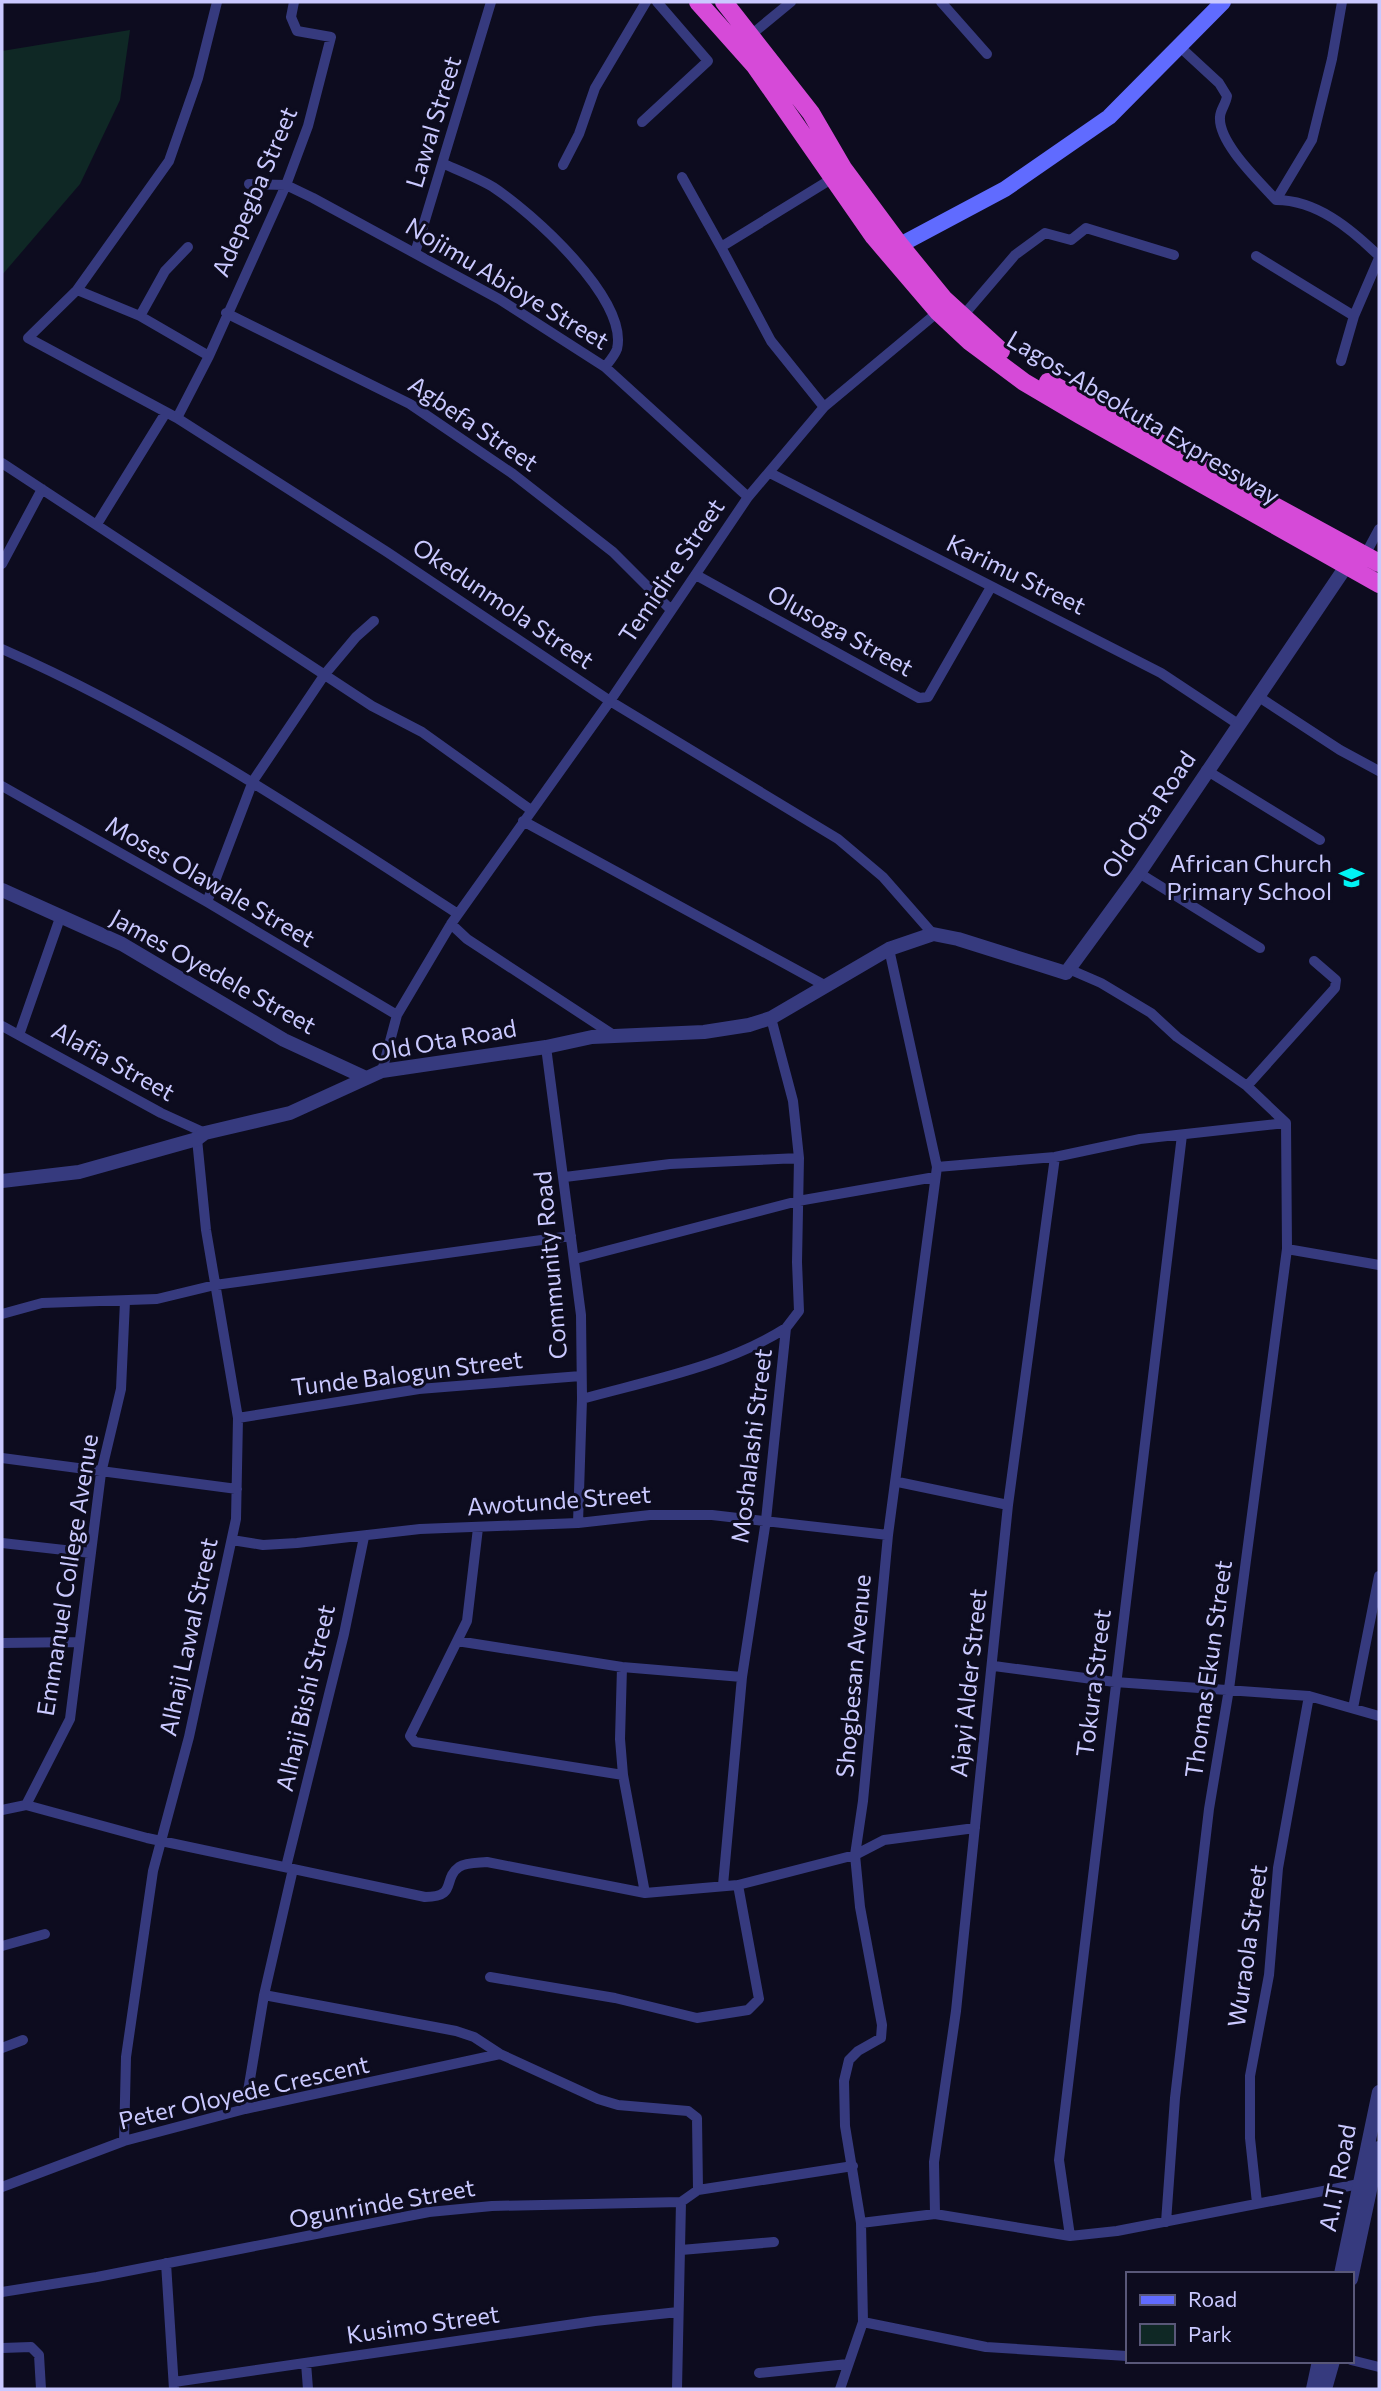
<svg xmlns="http://www.w3.org/2000/svg" width="1381" height="2391" viewBox="0 0 1381 2391" font-family="Commissioner,sans-serif">
  <style>
    .green { fill: #0f2825 }
    .lines { fill: none; stroke-linecap: round; stroke-linejoin: round }
    .minor { stroke: #363a7e; stroke-width: 10 }
    .tertiary { stroke: #363a7e; stroke-width: 14 }
    .secondary { stroke: #606bff; stroke-width: 16 }
    .trunk { stroke: #d64ad8; stroke-width: 18 }
    .labels { text-anchor: middle; stroke-width: 6; stroke-linejoin: round; paint-order: stroke }
    .street-label { font-size: 24px; fill: #cac9ff; stroke: #0d0c1f }
    .poi-label { font-size: 24px; fill: #cac9ff; stroke: #0d0c1f; text-anchor: end }
  </style>
  <rect width="100%" height="100%" fill="#0d0c1f"/>
  <path class="green" d="M130,30L120,100L80,184L2,275V51Z"/>
  <g class="lines">
    <path class="minor" d="M217,2L198,78L169,161L77,290L28,338L177,418L387,552L610,701L838,839L883,877L933,934
      M941,2L987,54
      M752,34L791,2
      M1180,47L1219,83L1227,96C1226,104 1220,110 1220,117C1218,143 1260,182 1276,200C1317,200 1351,229 1379,256
      M642,122L708,61L657,2
      M444,164C460,171 478,178 493,187C531,212 629,299 617,349C615,355 609,362 605,367
      M563,165L579,134L595,88L646,2
      M682,177L721,247
      M249,184L286,185L313,198L499,299L605,367L748,497
      M1276,200L1312,140L1332,59L1342,2
      M415,253L491,2
      M1256,256L1354,316
      M77,290L140,316L209,356
      M226,313L410,404L513,474L613,552L670,609
      M140,316L165,271L188,247
      M962,317L1015,255L1045,233L1071,240L1086,228L1174,255
      M1341,361L1354,316L1379,258
      M824,407L771,341L721,247L833,178
      M177,418L209,356L286,185L308,126L331,37L297,31L291,17L294,2
      M2,463L372,706L422,732L531,810
      M770,473L1161,673L1238,724
      M97,524L165,414
      M1365,555L1379,529
      M2,564L42,489
      M696,575L919,698L928,697L991,587
      M2,649C164,720 310,818 458,914
      M1259,697L1340,750L1379,771
      M1206,770L1320,840
      M2,786L207,902L397,1015
      M523,821L826,986
      M1139,873L1260,948
      M207,902L253,781L325,674L356,637L374,621
      M451,924L467,939L615,1036
      M1071,970L1101,983L1151,1013L1177,1037L1247,1086L1286,1123
      M2,1026L161,1113L205,1133
      M19,1035L60,918
      M546,1047L581,1315L582,1399L578,1523
      M382,1071L397,1015L451,924L610,701L748,497L824,407L938,312
      M1247,1086L1335,988L1336,980L1314,961
      M937,1167L1055,1157L1140,1139L1286,1123
      M565,1177L670,1164L799,1158
      M1287,1249L1379,1265
      M575,1259L798,1201L935,1177
      M2,1314L42,1303L157,1299L215,1285L571,1236
      M582,1399C651,1380 726,1366 786,1328
      M238,1418L419,1389L581,1376
      M2,1458L237,1489
      M898,1482L1008,1505
      M478,1528L467,1621L410,1736L415,1742L623,1775
      M232,1540L263,1545L297,1543L420,1529L578,1523L650,1515H712L888,1535
      M2,1543L91,1553
      M457,1641L622,1667L742,1677
      M2,1643L77,1642
      M994,1666L1115,1682L1309,1696L1379,1716
      M622,1667L620,1739L623,1775L645,1893
      M1353,1708L1379,1576
      M26,1805L70,1719L101,1473L121,1389L125,1301
      M2,1810L26,1805L147,1838L425,1897C458,1897 442,1879 459,1867C467,1862 479,1863 487,1862L645,1893L738,1885L855,1855L884,1840L975,1828
      M286,1867L344,1634L364,1537
      M723,1885L742,1677L766,1520L786,1328L799,1311L797,1262L799,1158L793,1101L771,1018
      M2,1946L45,1934
      M490,1977L615,1998L697,2018L748,2010L759,1999L738,1885
      M264,1995L456,2031L474,2037L500,2054L598,2099L618,2105L688,2111L697,2118L698,2190
      M2,2048L23,2040
      M245,2109L264,1995L293,1869
      M124,2141L126,2057L153,1871L189,1737L236,1519L238,1418L206,1230L197,1139
      M2,2187L124,2141L245,2109L500,2054
      M1257,2203L1250,2138V2076L1269,1975L1278,1868L1309,1696
      M935,2214L934,2162L956,2011L1008,1505L1055,1157
      M1166,2222L1175,2098L1209,1809L1229,1689L1287,1249L1286,1123
      M861,2223L935,2214L1070,2236L1117,2231L1359,2184
      M1070,2236L1059,2160L1182,1135
      M681,2250L774,2242
      M166,2263L174,2389
      M2,2292L97,2277L429,2212L492,2206L681,2202L698,2190L853,2166
      M863,2322L986,2347L1127,2356
      M2,2348L31,2347L39,2355L41,2389
      M1351,2360L1379,2367
      M306,2363L308,2389
      M759,2373L848,2364
      M174,2382L595,2321L678,2312
      M677,2389L681,2202
      M840,2389L863,2322L861,2223L845,2126L844,2081L849,2060L858,2051L881,2038L882,2025L860,1907L855,1855L863,1801L888,1535L937,1167L889,949"/>
    <path class="tertiary" d="M2,890L122,944L284,1040L364,1077
      M2,1181L79,1172L197,1139L205,1133L290,1113L382,1071L546,1047L592,1037L704,1032L749,1025L771,1018L889,949L933,934L958,939L1066,973L1139,873L1347,565
      M1341,2274L1379,2092
      M1351,2279L1379,2148
      M1313,2389L1319,2361
      M1325,2389L1333,2361"/>
    <path class="secondary" d="M900,245L1005,189L1109,117L1223,2"/>
    <path class="trunk" d="M698,2L755,66L874,237L938,312L969,341L1024,382L1080,415L1379,584
      M724,2L811,113L843,168L900,245L944,299L1001,351
      M1048,382L1379,563"/>
  </g>
  <defs>
    <symbol id="school-bare" viewBox="-9 -9 18 18"><path d="M0-5L7-2L0 1L-7-2ZM-4 1L0 2.5L4 1V4Q0 6-4 4Z" fill="#00f3f4" stroke="#0d0c1f" stroke-width="2.5" paint-order="stroke"/></symbol>
  </defs>
  <g fill-rule="evenodd">
    <use href="#school-bare" x="1334" y="860" width="35" height="35"/>
  </g>
  <g class="labels">
    <g class="street-label">
      <text transform="translate(434 122) rotate(-73)" y="8">Lawal Street</text>
      <text transform="translate(255 192) rotate(-67)" y="8">Adepegba Street</text>
      <text transform="translate(507 284) rotate(31)" y="8">Nojimu Abioye Street</text>
      <text transform="translate(1143 418) rotate(31)" y="8">Lagos-Abeokuta Expressway</text>
      <text transform="translate(473 424) rotate(34)" y="8">Agbefa Street</text>
      <text transform="translate(672 571) rotate(-56)" y="8">Temidire Street</text>
      <text transform="translate(1016 575) rotate(26)" y="8">Karimu Street</text>
      <text transform="translate(503 604) rotate(34)" y="8">Okedunmola Street</text>
      <text transform="translate(840 631) rotate(29)" y="8">Olusoga Street</text>
      <text transform="translate(1149 815) rotate(-56)" y="8">Old Ota Road</text>
      <text transform="translate(210 882) rotate(30)" y="8">Moses Olawale Street</text>
      <text transform="translate(213 972) rotate(29)" y="8">James Oyedele Street</text>
      <text transform="translate(444 1041) rotate(-10)" y="8">Old Ota Road</text>
      <text transform="translate(113 1062) rotate(29)" y="8">Alafia Street</text>
      <text transform="translate(551 1265) rotate(-95)" y="8">Community Road</text>
      <text transform="translate(407 1374) rotate(-7)" y="8">Tunde Balogun Street</text>
      <text transform="translate(752 1446) rotate(-83)" y="8">Moshalashi Street</text>
      <text transform="translate(559 1501) rotate(-4)" y="8">Awotunde Street</text>
      <text transform="translate(68 1575) rotate(-81)" y="8">Emmanuel College Avenue</text>
      <text transform="translate(189 1637) rotate(-78)" y="8">Alhaji Lawal Street</text>
      <text transform="translate(1209 1669) rotate(-82)" y="8">Thomas Ekun Street</text>
      <text transform="translate(854 1676) rotate(-85)" y="8">Shogbesan Avenue</text>
      <text transform="translate(969 1683) rotate(-84)" y="8">Ajayi Alder Street</text>
      <text transform="translate(1094 1683) rotate(-83)" y="8">Tokura Street</text>
      <text transform="translate(306 1698) rotate(-77)" y="8">Alhaji Bishi Street</text>
      <text transform="translate(1248 1946) rotate(-82)" y="8">Wuraola Street</text>
      <text transform="translate(244 2093) rotate(-13)" y="8">Peter Oloyede Crescent</text>
      <text transform="translate(1338 2178) rotate(-79)" y="8">A.I.T Road</text>
      <text transform="translate(382 2204) rotate(-10)" y="8">Ogunrinde Street</text>
      <text transform="translate(423 2325) rotate(-8)" y="8">Kusimo Street</text>
    </g>
    <g class="poi-label">
      <text x="1332" y="872">African Church<tspan x="1332" dy="28">Primary School</tspan></text>
    </g>
  </g>
  <rect width="1381" height="2391" fill="none" stroke="#cac9ff" stroke-width="7"/>
  <rect x="1126" y="2272" width="228" height="91" fill="#0d0c1f" stroke="#595879" stroke-width="2"/>
  <rect x="1140" y="2295" width="35" height="10" fill="#606bff" stroke="#595879" stroke-width="2"/>
  <text x="1188" y="2307" font-size="21" fill="#cac9ff">Road</text>
  <rect x="1140" y="2324" width="35" height="21" fill="#0f2825" stroke="#595879" stroke-width="2"/>
  <text x="1188" y="2342" font-size="21" fill="#cac9ff">Park</text>
</svg>
